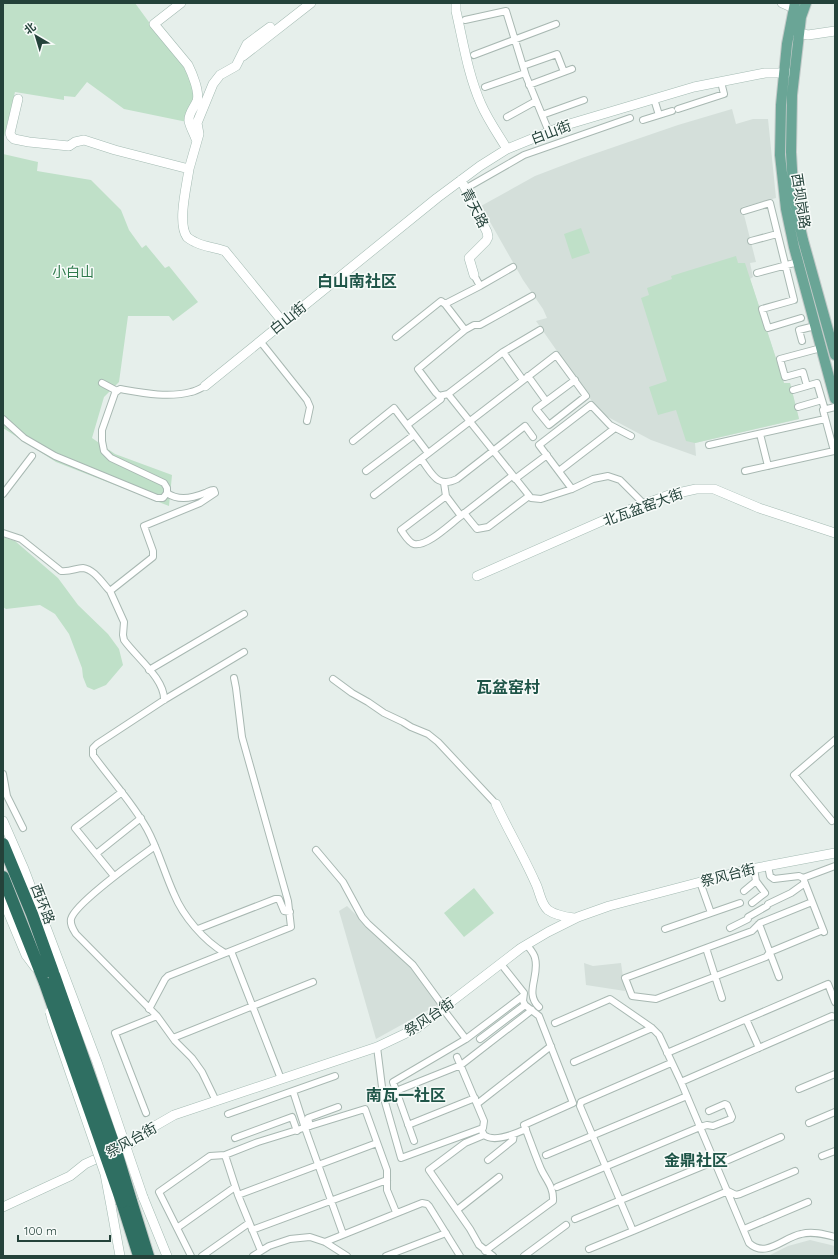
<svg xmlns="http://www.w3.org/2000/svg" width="838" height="1259" viewBox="0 0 838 1259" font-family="Quicksand,'Noto Sans SC',sans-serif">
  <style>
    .built { fill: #d4dfda }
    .green { fill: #bfe0c8 }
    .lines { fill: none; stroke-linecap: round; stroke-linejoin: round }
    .street-casing { stroke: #a8b8b2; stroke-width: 8 }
    .secondary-casing { stroke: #a4bbb3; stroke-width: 10 }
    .primary-casing { stroke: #c2cac8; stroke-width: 12 }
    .highway-casing { stroke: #c2cac8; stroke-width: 14 }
    .street { stroke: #fff; stroke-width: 6 }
    .secondary { stroke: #fff; stroke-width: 9 }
    .primary { stroke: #6aa596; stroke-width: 10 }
    .highway { stroke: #2f6f62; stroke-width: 12 }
    .secondary-bridge-casing { stroke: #a4bbb3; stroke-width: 10; stroke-linecap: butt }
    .highway-bridge-casing { stroke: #c2cac8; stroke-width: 14; stroke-linecap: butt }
    .secondary-bridge { stroke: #fff; stroke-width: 9 }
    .highway-bridge { stroke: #2f6f62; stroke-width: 12 }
    .labels { text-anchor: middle; stroke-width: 3; stroke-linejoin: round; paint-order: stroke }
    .street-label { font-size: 14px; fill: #24423a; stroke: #f7fbf9 }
    .park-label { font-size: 14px; fill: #2d7a4b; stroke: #f7fbf9 }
    .quarter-label { font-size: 16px; font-weight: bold; fill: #1f5548; stroke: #f7fbf9 }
  </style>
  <rect width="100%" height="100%" fill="#e6efeb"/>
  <path class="built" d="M732,109L736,124L753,119H768L776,198L742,207L756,262L750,263L753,277L750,279L784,383H790L799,419L695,443L696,456L651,440L606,416L596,407L536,321L547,318L543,309L523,280L481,206L535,176L582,158L678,125Z
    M347,906L394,952L409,962L439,1004L376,1039L339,911Z
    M584,963L593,966L621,963L625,991L586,985Z
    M810,1240L835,1246V1256H768L788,1246Z"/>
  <path class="green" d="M3,3H135L154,29L183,63L189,74L194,98L187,122L124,109L87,82L75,97L64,96V100L15,92L3,141Z
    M3,154L38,162L37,171L91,180L121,210L129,230L142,248L146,245L165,268L169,266L198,302L173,321L169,316H128L119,382L104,397L92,438L115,454L172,475L169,506L56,462L3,428Z
    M581,228L590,253L572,259L564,234Z
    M736,256L738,263H745L784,383H790L799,419L695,443L686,441L676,410L658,415L649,387L667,381L641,298L649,295L647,288L672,279L671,276Z
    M3,537L15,541L58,578L78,605L108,634L119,649L123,665L106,685L94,690L87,687L83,677L82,668L69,634L55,614L40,605L6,609L3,607Z
    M474,888L494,913L464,937L444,913Z"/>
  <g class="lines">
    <defs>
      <path id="street" d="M465,20L506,11L526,76L549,132
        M474,55L556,24
        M523,66L557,54L564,72
        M529,85L572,69
        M485,87L525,73
        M654,99L659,115
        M678,109L724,94L721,82
        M542,115L584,100
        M507,117L536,101
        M643,120L672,111
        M470,186L524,155L630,118
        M744,211L770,203L794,300L762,309L768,328L801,318
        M751,241L777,234
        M757,273L798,262
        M474,275L480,286L445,304L465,330L418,369L436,393L439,396L448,394L531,498L541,499L572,489L593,479L608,476L620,480L644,504
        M480,286L513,267
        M465,330L474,325H480L532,296
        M396,337L441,301L445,304
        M260,341L307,400L310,407L307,421
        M802,341L799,330L815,326
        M503,352L523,380
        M528,376L546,401
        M102,383L117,391
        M807,386L803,372L785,377L780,359L821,348
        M793,390L817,383L825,410
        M448,394L503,352L540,330
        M798,407L822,400
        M3,419L24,438L55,456L157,498H163L167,493V488L164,483L111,458L104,451L102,441V430L115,393L120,389C143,393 168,398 191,392C196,391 201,388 205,386
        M407,425L441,399V396
        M760,434L768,466
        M353,441L394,408L428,453
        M709,445L825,419
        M421,459C432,473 437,489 457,479L525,426L533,437
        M366,471L414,435
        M559,471L615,428
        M745,471L834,451L823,410L835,407
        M515,479L547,455
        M444,483L446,496L461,516C450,524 427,547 414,544C409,543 404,534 401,530L446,496
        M572,489L539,445L591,405L610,425L631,436
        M3,494L32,456
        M374,495L556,355L586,396L549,425L536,409L575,380
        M464,513L477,529L488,527L529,496
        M462,515L512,476
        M3,533L21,539L61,571C71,572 76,568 83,568C94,569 103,584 110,591
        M149,670L244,614
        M333,679L352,693L368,702L384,713L403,722L411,727L428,734L438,742L496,804
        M164,700C165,679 136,657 124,640L123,635L124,622L110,591L153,557V551L144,526L200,503L215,493L214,490C210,490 208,492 205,493C193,498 178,501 167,493
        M3,774L7,796L23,828
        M832,821L794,775L835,740
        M155,846C139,858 75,903 71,919C70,925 73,929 76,934L157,1016L175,1041L192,1058L202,1072L216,1101
        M316,850L343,882L362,917L368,924L413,965L440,1002L443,1009L466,1039L393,1082L414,1141
        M96,854L141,818
        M768,866L770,876L774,879L799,876L803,878L824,932
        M114,876L75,828L122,792
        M803,878L835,866
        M700,882L711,913
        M744,891L756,881
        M812,902L760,923L752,931L625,978L632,996L656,999L766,957L770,952L823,930
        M752,903L765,893L756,881L754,868
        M759,924L779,977
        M730,928L748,919V917L767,906L768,904L791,893L805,883
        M198,929L275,899H279L284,911L290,912
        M665,929L740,903
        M527,945C530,949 534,953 535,958C540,976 524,993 539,1007
        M706,948L722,998
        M231,951L281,1079
        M225,953C204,941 183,916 174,894C164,872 158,849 147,829C132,802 111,780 93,755V748L97,744L164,700L244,652
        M149,1009L165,979L168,976L291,927L288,901L242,737L236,688L234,678
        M835,1017L832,1016L681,1082L749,1243C766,1259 784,1237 801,1234C812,1231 824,1234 835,1237
        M746,1019L759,1048
        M555,1023L610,999L652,1028L659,1035L681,1082
        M173,1038L313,982
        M466,1039L523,996
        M480,1039L525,1005
        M377,1047L383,1095L401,1158L483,1128L484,1121L457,1057
        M667,1053L828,984L835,1002
        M574,1062L652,1028
        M671,1063L581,1102L580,1106L633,1231L728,1191L736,1195L740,1194L795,1171
        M799,1089L835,1074
        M293,1091L305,1128L343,1234
        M396,1091L461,1065L532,1010
        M477,1104L551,1046
        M146,1113L115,1033L157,1016
        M228,1114L335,1076
        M809,1123L835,1112
        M408,1125L475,1098
        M310,1126L308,1118L338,1107
        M481,1129L484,1135L465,1143L429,1170L470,1229L479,1245L493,1256
        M484,1135C494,1143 515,1134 526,1129
        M235,1138L292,1117L297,1131
        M225,1155L238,1195L261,1251
        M546,1155L687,1096
        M822,1156L835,1151
        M488,1160L513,1140L514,1134
        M557,1187L700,1127L707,1125L713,1126L731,1119L732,1117L727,1105L725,1104L709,1111
        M238,1195L377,1143
        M457,1210L499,1177
        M575,1219L715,1161H726L781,1137
        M177,1228L235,1187
        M744,1229L808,1202
        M252,1230L387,1180
        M325,1242L422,1203L427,1204L429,1206L460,1256
        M589,1249L633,1231
        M485,1251L553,1201C554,1187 546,1180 541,1169C535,1155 530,1140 524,1125L573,1103L539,1016L525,1005L523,1001L524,993L501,964
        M191,1256L159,1192L210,1156L225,1155L258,1142L365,1109L387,1170V1190L396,1212
        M202,1256L249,1223
        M253,1256L269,1246L290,1239L310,1237L325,1242L347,1256
        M386,1256L446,1233
        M524,1256L566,1225"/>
      <path id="secondary" d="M181,3L154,24L188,65C192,73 200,92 197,101C194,108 188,114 189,121C190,127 194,133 196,139
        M456,3V11C463,41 468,75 481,104C488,120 498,134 507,149
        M782,3L800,11
        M793,32L808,35L835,31
        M243,56L311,3
        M18,99L10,133L11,136L14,139L29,142L69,146L75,142L84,140L115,150L189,169C187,185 177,223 187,237C189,239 193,241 195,242C204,247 215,247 225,251L283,322
        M189,169L199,134L197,123L213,84L220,75L236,66L247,44L270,27
        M461,180L487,232L488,237L486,241L469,258L474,275
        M205,386L437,198L480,166L507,149L566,125L694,87L765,73H791
        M477,576L618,514L669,495L696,489H714L759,508L835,533
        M496,804C508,830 523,855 535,882C540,891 540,903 548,910C555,915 566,917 574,918
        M3,821L24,869L63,972
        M3,900L26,955L35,967
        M143,1197L167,1256
        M111,1206L120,1256
        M3,1207L70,1176L85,1164L131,1143L148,1130L174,1115L377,1047L417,1028L521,948L548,932L578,917L609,906L746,870L835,853"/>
      <path id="primary" d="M795,3L787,44L781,105L780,155L786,209L794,247L835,399
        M806,3L801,17L792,95L791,152L793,187L797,214L803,240L835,355"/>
      <path id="highway" d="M3,844L32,914L54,975
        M3,877L45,983
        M131,1201L148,1256
        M122,1202L139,1256"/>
    </defs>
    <use href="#street" class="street-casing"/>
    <use href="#secondary" class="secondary-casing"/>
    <use href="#primary" class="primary-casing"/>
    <use href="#highway" class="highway-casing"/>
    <use href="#street" class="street"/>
    <use href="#secondary" class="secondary"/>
    <use href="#primary" class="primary"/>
    <use href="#highway" class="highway"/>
    <defs>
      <path id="secondary-bridge" d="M63,972L97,1062L143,1197
        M50,1012L52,1020L105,1174L111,1206"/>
      <path id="highway-bridge" d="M54,975L115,1148L131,1201
        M45,983L122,1202"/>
    </defs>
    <use href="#secondary-bridge" class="secondary-bridge-casing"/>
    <use href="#highway-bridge" class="highway-bridge-casing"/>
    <use href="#secondary-bridge" class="secondary-bridge"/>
    <use href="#highway-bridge" class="highway-bridge"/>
  </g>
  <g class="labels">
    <g class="street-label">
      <text transform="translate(551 132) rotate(-21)" y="5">白山街</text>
      <text transform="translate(801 201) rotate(81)" y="5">西坝岗路</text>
      <text transform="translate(475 208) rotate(63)" y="5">青天路</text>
      <text transform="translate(288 318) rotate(-39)" y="5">白山街</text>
      <text transform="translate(643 507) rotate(-20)" y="5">北瓦盆窑大街</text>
      <text transform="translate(728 875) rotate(-14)" y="5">祭风台街</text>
      <text transform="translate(43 904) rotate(69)" y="5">西环路</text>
      <text transform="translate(429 1017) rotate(-34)" y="5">祭风台街</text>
      <text transform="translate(131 1140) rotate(-29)" y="5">祭风台街</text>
    </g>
    <g class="park-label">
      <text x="73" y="277">小白山</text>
    </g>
    <g class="quarter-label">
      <text x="357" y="287">白山南社区</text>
      <text x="508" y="693">瓦盆窑村</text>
      <text x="406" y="1101">南瓦一社区</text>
      <text x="696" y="1166">金鼎社区</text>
    </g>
  </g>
  <rect width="838" height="1259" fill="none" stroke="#24423a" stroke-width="8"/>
  <g transform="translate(36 36) rotate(322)" stroke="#f7fbf9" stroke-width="3" paint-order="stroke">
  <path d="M0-3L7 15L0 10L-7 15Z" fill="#24423a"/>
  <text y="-6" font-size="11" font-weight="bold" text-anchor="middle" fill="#24423a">北</text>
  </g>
  <path d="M18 1235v6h92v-6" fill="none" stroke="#24423a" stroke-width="2"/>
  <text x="24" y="1235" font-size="12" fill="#24423a" stroke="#f7fbf9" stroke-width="3" paint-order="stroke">100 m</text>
</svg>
